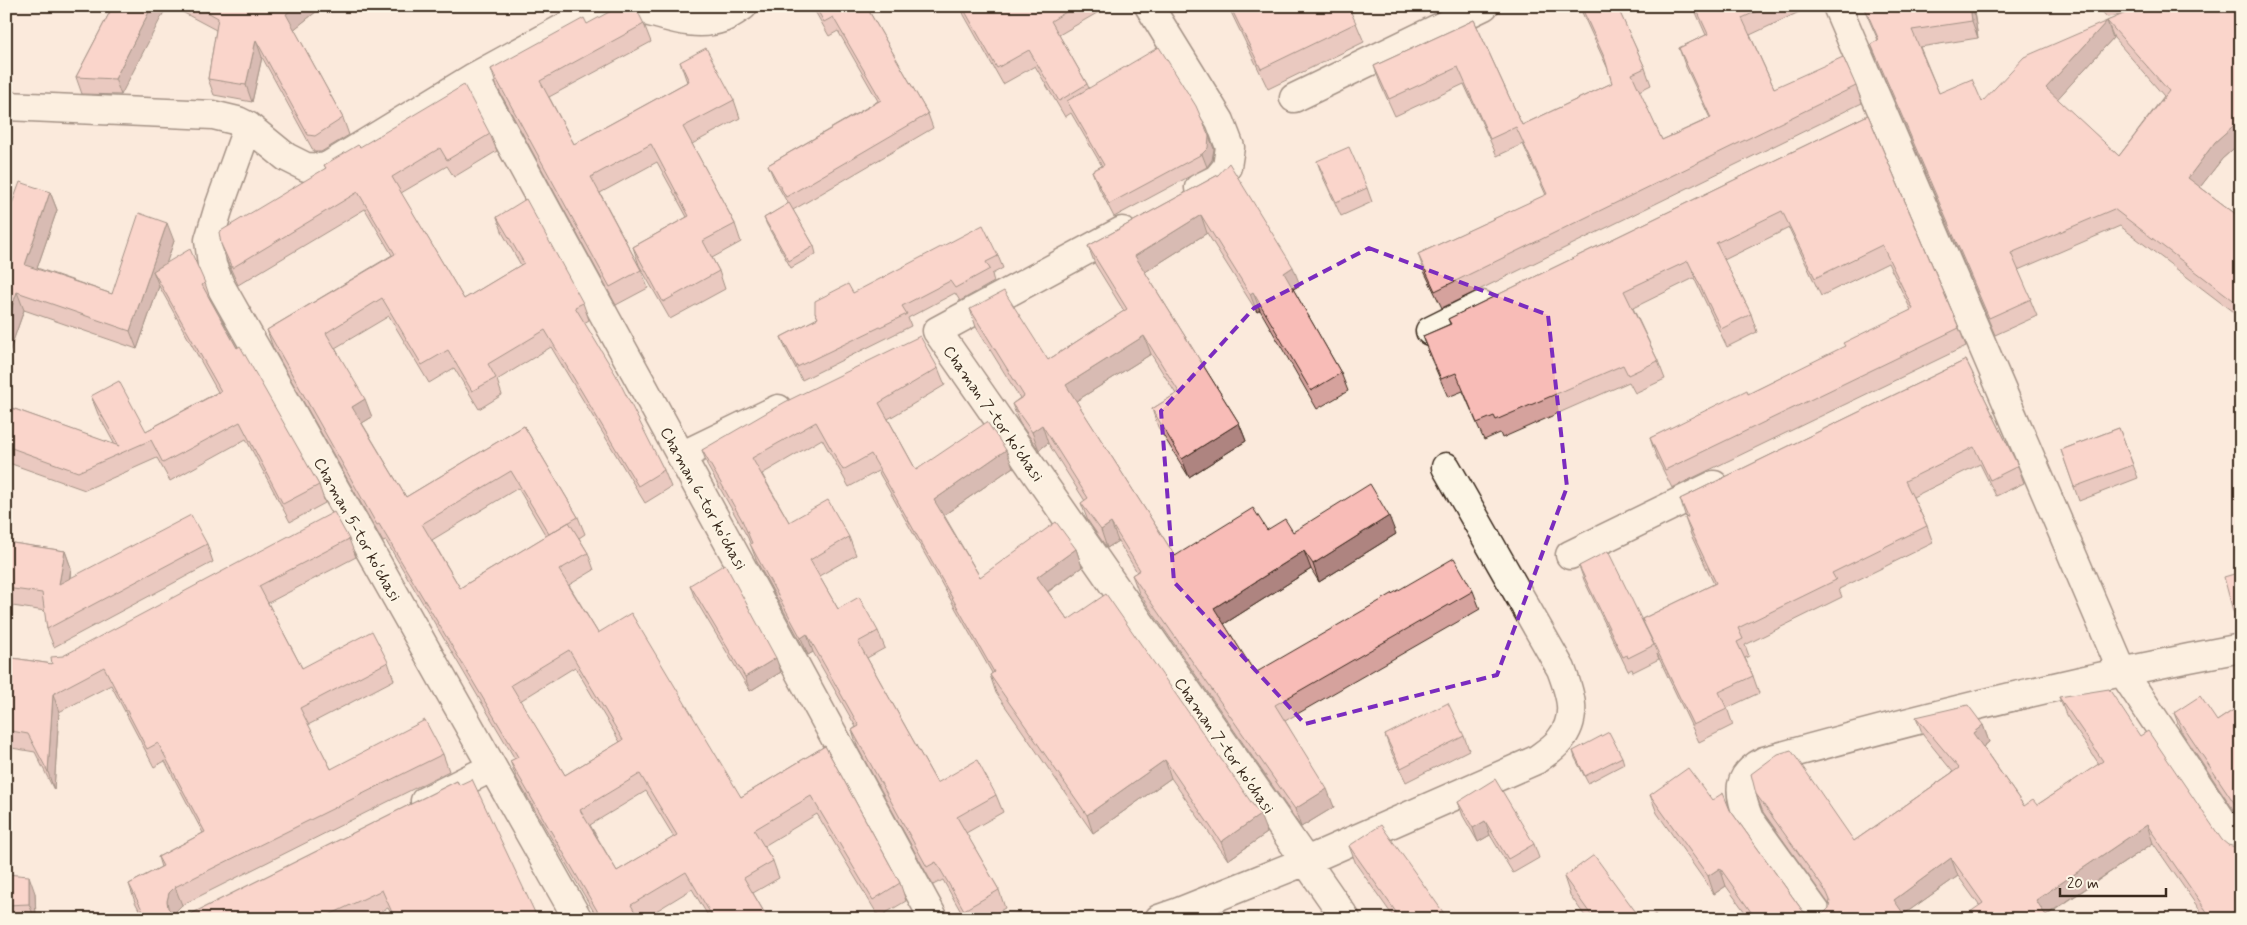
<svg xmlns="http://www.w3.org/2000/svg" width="2247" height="925" viewBox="0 0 2247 925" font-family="Mynerve,sans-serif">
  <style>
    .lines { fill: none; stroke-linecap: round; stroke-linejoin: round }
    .minor-casing { stroke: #3b2a1e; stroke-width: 31 }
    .minor { stroke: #fcf5e5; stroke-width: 28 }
    .wall { fill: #d5a29d; stroke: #3b2a1e; fill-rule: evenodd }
    .shaded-wall { fill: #ae8480; stroke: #3b2a1e }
    .building { fill: #f8bcb7; stroke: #3b2a1e; fill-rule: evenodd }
    .marked { fill: none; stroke: #7b2cbf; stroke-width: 4; stroke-dasharray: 10 6; stroke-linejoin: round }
    .labels { text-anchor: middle; stroke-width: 4; stroke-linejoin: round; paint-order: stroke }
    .street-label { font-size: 16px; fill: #3b2a1e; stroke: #fcf5e5 }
  </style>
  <rect width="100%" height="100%" fill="#fbeadc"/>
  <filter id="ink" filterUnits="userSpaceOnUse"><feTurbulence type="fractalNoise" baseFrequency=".02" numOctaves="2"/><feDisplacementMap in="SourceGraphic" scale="10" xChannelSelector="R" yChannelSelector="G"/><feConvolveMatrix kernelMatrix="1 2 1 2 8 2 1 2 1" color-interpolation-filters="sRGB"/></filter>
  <g filter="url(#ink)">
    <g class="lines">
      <defs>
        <path id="minor" d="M620,6C655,9 688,31 723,18C730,15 737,10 743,6
          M1149,6L1220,121L1230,147L1227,167L1217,179L1199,188
          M1837,6L2122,671L2241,849
          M474,77L934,919
          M1294,98L1484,6
          M6,106L213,115L238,121L248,126L286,157L306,167L325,168L474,77L593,12L604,7L615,6
          M248,126L218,210L209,240L212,265L220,285L578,919
          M1122,231L937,331L1346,919
          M1430,331L1482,305
          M681,456L778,409
          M1570,555L1714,485
          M425,801L491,768
          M1159,919L1179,912L1306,861L1536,760C1544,754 1554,748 1560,740C1579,717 1570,693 1561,669L1446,467
          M1821,919L1749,819C1738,792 1736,776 1764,761C1922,717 2080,678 2241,648"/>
      </defs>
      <use href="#minor" class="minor-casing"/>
      <use href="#minor" class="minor"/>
    </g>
    <path class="wall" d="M113,6L121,95L82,94L76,77Z
      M171,6H322V7L294,29L343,118L349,135L321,152H314L262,57L252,102L214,95L208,79L216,30Z
      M812,6H866L928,114L933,128L793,210L814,246L816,254L791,268L767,225L764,218L788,204L774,179L768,165L878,101L838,31L829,36Z
      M961,6H1109L1059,35L1087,84L1089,88L1209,136L1214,149L1212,160L1207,167L1114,217L1097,184L1092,171L1102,166L1071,113L1065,117L1035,66L1003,84L964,15Z
      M1228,6H1276L1279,11L1356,23L1364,42L1268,89Z
      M1579,6H1624L1618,9L1645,68L1651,85L1639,91L1662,140L1710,118L1685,65L1679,48L1706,35L1693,6H1812L1750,35L1774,88L1856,86L1862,103L1442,308L1424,271L1418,254L1546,195L1523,144L1497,156L1464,84L1395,116L1380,83L1374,66L1474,20L1522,125L1612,83L1608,69Z
      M1863,6H1973L1978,38L1920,47L1939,93L1982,102L2113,38L2057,99L2119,156L2164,96L2114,38L2107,21L2123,15L2107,17L2097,6H2241V142L2222,159L2200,187L2241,218V318L2120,226L2018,270L2037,316L1995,335L1877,61L1871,44L1878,40Z
      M587,24H644L651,42L549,97L574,144L687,82L680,62L734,100L740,118L692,144L735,224L741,242L712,258L719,271L725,289L670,319L639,265L633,247L687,217L657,162L600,193L641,270L648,288L616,305L497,87L491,69Z
      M1868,115L1959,328L1966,346L1672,488L1656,456L1650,438L1748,394L1845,347L1911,310L1888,263L1821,296L1789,228L1724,260L1751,314L1757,332L1727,347L1694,278L1633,308L1658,361L1665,379L1635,393L1629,382L1502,438L1500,433L1484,440L1463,391L1448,397L1429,354L1423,336L1450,324L1448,319Z
      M490,134L497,151L454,177L447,166L401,193L464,299L521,265L503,234L497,217L583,303L589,320L584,323L664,470L671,487L645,503L551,347L497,380L502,395L479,409L454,368L429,383L389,316L335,348L372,417L362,423L406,497L524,426L578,517L585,534L579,538L588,553L594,570L569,585L598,633L741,797L825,746L900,883L906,901L879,917L817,814L764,846L773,861L779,878L753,893L768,919H710L692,889L643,919H598L517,779L510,761L515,759L386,541L383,542L273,348L267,330L392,255L365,209L238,285L227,261L221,244L326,168L324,165ZM518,488L546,536L460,588L432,540ZM575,667L620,742L565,775L520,701ZM646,791L674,837L617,871L590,825Z
      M1317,161L1367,188L1372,202L1341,216L1322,175Z
      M1218,175L1300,285L1293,289L1341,373L1348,391L1317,409L1260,310L1257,312L1207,233L1145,272L1239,423L1246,441L1189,477L1158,427L1152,409L1176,394L1151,354L1076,401L1175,556L1267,530L1293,532L1396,534L1319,582L1311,569L1224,624L1255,673L1473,591L1480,609L1285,721L1334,807L1301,827L1139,593L1132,575L1137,572L1118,541L1107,548L1088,521L1081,503L1085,501L1048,443L1039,450L1019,422L1012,404L1020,398L976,327L970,309L1048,360L1124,311L1095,264L1088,246Z
      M50,192L57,210L37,268L112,294L174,241L166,263L205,283L211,301L237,348L319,485L325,503L290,522L246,439L170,481L157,458L85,490L6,462V406L115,445L98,414L91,396L146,431L218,392L159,286L137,349L24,310L6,361V220Z
      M998,256L1003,268L992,274L994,282L960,301L955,293L908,318L911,326L802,380L786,350L781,337L818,318L815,312L853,293Z
      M1966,360L2018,466L2024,483L1996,496L1980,464L1913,497L1927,526L1933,543L1839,589L1842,597L1745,645L1749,656L1745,658L1753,676L1759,693L1727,708L1733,725L1699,742L1657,654L1659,659L1633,672L1632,669L1628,671L1584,580L1579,566L1646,628L1642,619L1714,584L1691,535L1685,518H1686L1680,499Z
      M938,368L945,385L888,419L916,470L1013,467L944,515L980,577L1076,549L1082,567L1048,592L1068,620L1267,833L1228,860L1171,778L1093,833L996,693L990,675L992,673L878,471L849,487L822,439L762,474L789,522L849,537L856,555L819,576L838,609L878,631L885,648L867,658L937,783L996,795L1003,812L966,833L999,890L1005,908L986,919H965L943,880L933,885L858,748L852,730L856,727L813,652L808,655L757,562L748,538L708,467L702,450Z
      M2119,428L2138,478L2079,501L2061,450Z
      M349,539L356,557L268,603L302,668L388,662L394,680L308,725L331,769L443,754L449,771L182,905L176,911L175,914L182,917L189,915L457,781L538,919H394L388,908L365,919H144L135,902L129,884L161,867L158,857L203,833L165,761L154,767L111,685L59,712L54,790L35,752L6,747V657L52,664L63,656Z
      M6,542L65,551L71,568L70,579L207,544L213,562L54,647L47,629L45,611L6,605Z
      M2241,572V628H2240L2233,611Z
      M690,585L781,672L750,691L695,599Z
      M2059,697L2241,919H2206L2153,843L2046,916L1979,905L1958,876L1904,914L1907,919H1750L1726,886L1714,894L1657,813L1650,795L1712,800L1730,810L1802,910L1808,915L1816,917L1823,914L1829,908V904L1763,812L1756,794L1854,841L1953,772L1923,735L1916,717L1983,725L1989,742L1983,747L2024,806L2037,805L2099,764L2066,715Z
      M2241,705V821L2181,731L2174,713L2217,721Z
      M1385,735L1464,736L1469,750L1406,782L1390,749Z
      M1573,751L1622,757L1624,764L1588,783L1575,758Z
      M1458,802L1534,844L1539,858L1513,873L1490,835L1478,842L1463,816Z
      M1349,846L1448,919H1395L1356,864Z
      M6,874L35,893L36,919H6Z
      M1564,877L1641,919H1587L1570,895Z"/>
    <path class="shaded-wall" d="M152,6H167L121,95L115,79Z
      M296,6H322V7L292,31L286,14Z
      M1970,6H1973L1978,38L1972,21Z
      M2107,21L2113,38L2052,105L2046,88Z
      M256,40L262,57L252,102L246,85Z
      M2241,119V142L2222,159L2194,195L2188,178L2215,142Z
      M1209,136L1214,149L1212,160L1207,167L1202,154Z
      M50,192L57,210L32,283L25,265Z
      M1201,215L1207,233L1142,274L1135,256Z
      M167,223L174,241L160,282L153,271L159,286L137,349L130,331Z
      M1293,267L1300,285L1290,291L1284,273Z
      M17,292L24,310L6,361V324Z
      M1253,292L1260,310L1257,312L1250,294Z
      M1144,336L1151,354L1073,403L1066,385Z
      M365,399L372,417L359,425L352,407Z
      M1239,423L1246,441L1189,477L1182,459Z
      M1042,425L1048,443L1039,450L1032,432Z
      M1006,450L1013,467L941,517L934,500Z
      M1389,516L1396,534L1319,582L1313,564Z
      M1111,523L1118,541L1107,548L1101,530Z
      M1076,549L1082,567L1044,594L1037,577Z
      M65,551L71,568L66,602L59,584Z
      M1304,551L1311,569L1221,626L1214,608Z
      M807,634L813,652L808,655L801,638Z
      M776,658L781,672L750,691L745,677Z
      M53,694L59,712L54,790L48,772Z
      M1983,725L1989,742L1979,750L1973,733Z
      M1165,760L1171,778L1093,833L1087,815Z
      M1327,789L1334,807L1301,827L1295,809Z
      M1260,815L1267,833L1228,860L1221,842Z
      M1485,821L1490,835L1478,842L1473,828Z
      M2147,825L2153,843L2042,918L2036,900Z
      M1951,858L1958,876L1900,917L1894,900Z
      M1720,868L1726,886L1714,894L1708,876Z
      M29,876L35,893L36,919H35L29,904Z
      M175,887L182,905L176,911L173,919L168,908L167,901L169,893Z
      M2241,908V919H2225Z"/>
    <path class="building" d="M113,6H152L115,79L76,77Z
      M197,6H296L286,14L343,118L315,136L308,135L256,40L246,85L208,79L218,18Z
      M620,6H626L636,8L644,24L540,81L574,144L689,81L680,62L706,48L734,100L683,127L735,224L703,241L719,271L663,302L633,247L689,216L651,144L591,177L641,270L610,287L491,69L584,18L587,24Z
      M815,6H866L928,114L786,197L768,165L881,100L833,17L824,22Z
      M962,6H1076L1051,21L1087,84L1059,101L1029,50L997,68Z
      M1230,6H1276L1279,11L1288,6H1348L1356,23L1261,69Z
      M1581,6H1617L1645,68L1632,74L1662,140L1711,118L1679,48L1708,34L1695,6H1768L1742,18L1774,88L1843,57L1856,86L1435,291L1418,254L1547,194L1516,127L1490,139L1458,67L1389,99L1374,66L1474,20L1522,125L1612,83L1605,59Z
      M1864,6H1970L1972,21L1912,30L1939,93L1972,79L1982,102L2024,57L2107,21L2046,88L2119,156L2169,91L2107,21L2142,6H2241V119L2215,142L2188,178L2241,218V264L2239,267L2241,268V306L2114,209L2011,253L2031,299L1989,318L1871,44L1879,40Z
      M1159,47L1196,106L1209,136L1208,148L1202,154L1109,204L1092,171L1104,165L1067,101Z
      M464,85L490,134L447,160L440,148L392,177L464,299L524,263L497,217L526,199L583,303L575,307L616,375L664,470L638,486L545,330L488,364L496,378L472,391L448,350L422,365L382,298L326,333L365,399L352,407L406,497L524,426L578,517L549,534L511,471L422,524L460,588L569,522L588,553L559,570L598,633L631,613L741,797L825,746L900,883L873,900L811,796L754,830L773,861L744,878L768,919H714L686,872L631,905L639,919H602L510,761L518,757L379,524L377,525L267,330L395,254L358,192L232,268L221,244L219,232L326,168L324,165L358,145L360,147ZM569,650L623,740L565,775L511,685ZM640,774L677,835L617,871L580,810Z
      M1868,115L1959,328L1665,470L1650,438L1747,390L1748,394L1845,346L1843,343L1913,309L1882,245L1815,278L1782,211L1716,243L1751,314L1721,329L1688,261L1624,291L1658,361L1628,375L1623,365L1496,420L1494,416L1477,423L1456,373L1441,379L1423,336L1451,324L1448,319Z
      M1349,147L1367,188L1336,202L1317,161Z
      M1229,163L1293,267L1284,273L1341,373L1311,391L1253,292L1250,294L1201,215L1135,256L1239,423L1182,459L1152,409L1179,392L1144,336L1066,385L1175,556L1253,508L1267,530L1285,519L1293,532L1370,484L1389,516L1313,564L1304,551L1214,608L1255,673L1454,558L1473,591L1275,705L1327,789L1295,809L1132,575L1140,570L1111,523L1101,530L1081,503L1088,498L1042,425L1032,432L1012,404L1024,396L970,309L1004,291L1048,360L1127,309L1088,246L1218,175Z
      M20,182L50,192L25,265L112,294L139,213L167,223L130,331L17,292L6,324V220Z
      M789,203L814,246L789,261L764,218Z
      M983,225L998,256L986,262L990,269L955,288L950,281L902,306L907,314L797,367L781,337L818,318L815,312V301L848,284L853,293Z
      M190,249L205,283L202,285L237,348L240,346L319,485L283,504L240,422L163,463L151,440L78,472L6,446V406L119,446L91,396L119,381L146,431L221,391L153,271Z
      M920,336L938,368L879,403L916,470L987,422L1006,450L934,500L980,577L1056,522L1076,549L1037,577L1068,620L1106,594L1260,815L1221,842L1165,760L1087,815L990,675L994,672L871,454L843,470L816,422L752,458L789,522L828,500L849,537L810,560L838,609L859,597L878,631L858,642L937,783L977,760L996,795L957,817L999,890L964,910L936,862L927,867L852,730L859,726L807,634L801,638L750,544L752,543L742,520L702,450L785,402Z
      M1966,360L2018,466L1990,480L1974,447L1905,481L1927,526L1832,573L1836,580L1738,628L1743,639L1737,642L1753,676L1719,692L1727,709L1693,725L1642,619L1716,583L1685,518L1688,517L1680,499Z
      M2119,428L2133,465L2074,487L2061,450Z
      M334,512L349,539L259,586L302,668L372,631L388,662L300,708L331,769L425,720L443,754L175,887L169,893L167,901L168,908L174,914L182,917L189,915L457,781L459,785L472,779L538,919H395L382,890L321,919H147L129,884L163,866L158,857L205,832L158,743L147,749L104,667L53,694L48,772L28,734L6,730V657L52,664L51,657L63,656Z
      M191,515L207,544L47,629L42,593L6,588V542L65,551L59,584Z
      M1608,551L1654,645L1628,658L1627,655L1623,657L1579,566Z
      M725,564L776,658L745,677L690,585Z
      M2241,572V609L2233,611L2224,577Z
      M2109,689L2140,736L2148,731L2222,840L2228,845L2236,847L2241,845V908L2225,919H2212L2147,825L2036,900L2048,919H1960L1983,903L1951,858L1894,900L1907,919H1756L1720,868L1708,876L1650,795L1688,768L1712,800L1723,793L1730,810L1802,910L1808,915L1816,917L1823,914L1829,908L1830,900L1827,893L1756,794L1751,774L1778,754L1791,750L1854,841L1959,768L1916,717L1968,705L1983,725L1973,733L2024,806L2033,800L2037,805L2103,761L2059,697Z
      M2200,696L2217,721L2241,705V813L2174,713Z
      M1448,703L1464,736L1401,768L1385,735Z
      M1609,732L1622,757L1585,776L1573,751Z
      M1495,779L1534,844L1508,859L1485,821L1473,828L1458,802Z
      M1381,825L1448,919H1401L1349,846Z
      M1594,855L1641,919H1594L1564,877Z
      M6,874L29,876V904L6,905Z
      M1181,913L1184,919H1165Z
      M1655,914L1659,919H1649Z"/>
  </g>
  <path d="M0 0H2247V925H0ZM1369,248L1548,315L1567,487L1497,675L1305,724L1174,582L1161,411L1254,308Z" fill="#fbeadc" fill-opacity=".55" fill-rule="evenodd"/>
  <path class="marked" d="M1369,248L1548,315L1567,487L1497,675L1305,724L1174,582L1161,411L1254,308Z"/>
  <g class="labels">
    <g class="street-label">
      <text transform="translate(994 413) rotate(55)" y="6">Chaman 7-tor koʻchasi</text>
      <text transform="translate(704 498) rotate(61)" y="6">Chaman 6-tor koʻchasi</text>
      <text transform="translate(358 529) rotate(61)" y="6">Chaman 5-tor koʻchasi</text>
      <text transform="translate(1225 745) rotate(55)" y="6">Chaman 7-tor koʻchasi</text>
    </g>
  </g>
  <rect width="2247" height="925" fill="none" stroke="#fcf5e5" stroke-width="25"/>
  <rect x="12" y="12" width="2222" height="900" fill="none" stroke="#3b2a1e" stroke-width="2" filter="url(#ink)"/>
  <path d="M2060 888v8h106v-8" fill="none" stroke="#3b2a1e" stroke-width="2.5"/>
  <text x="2067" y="888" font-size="15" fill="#3b2a1e" stroke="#fcf5e5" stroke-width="4" paint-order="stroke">20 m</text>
</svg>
